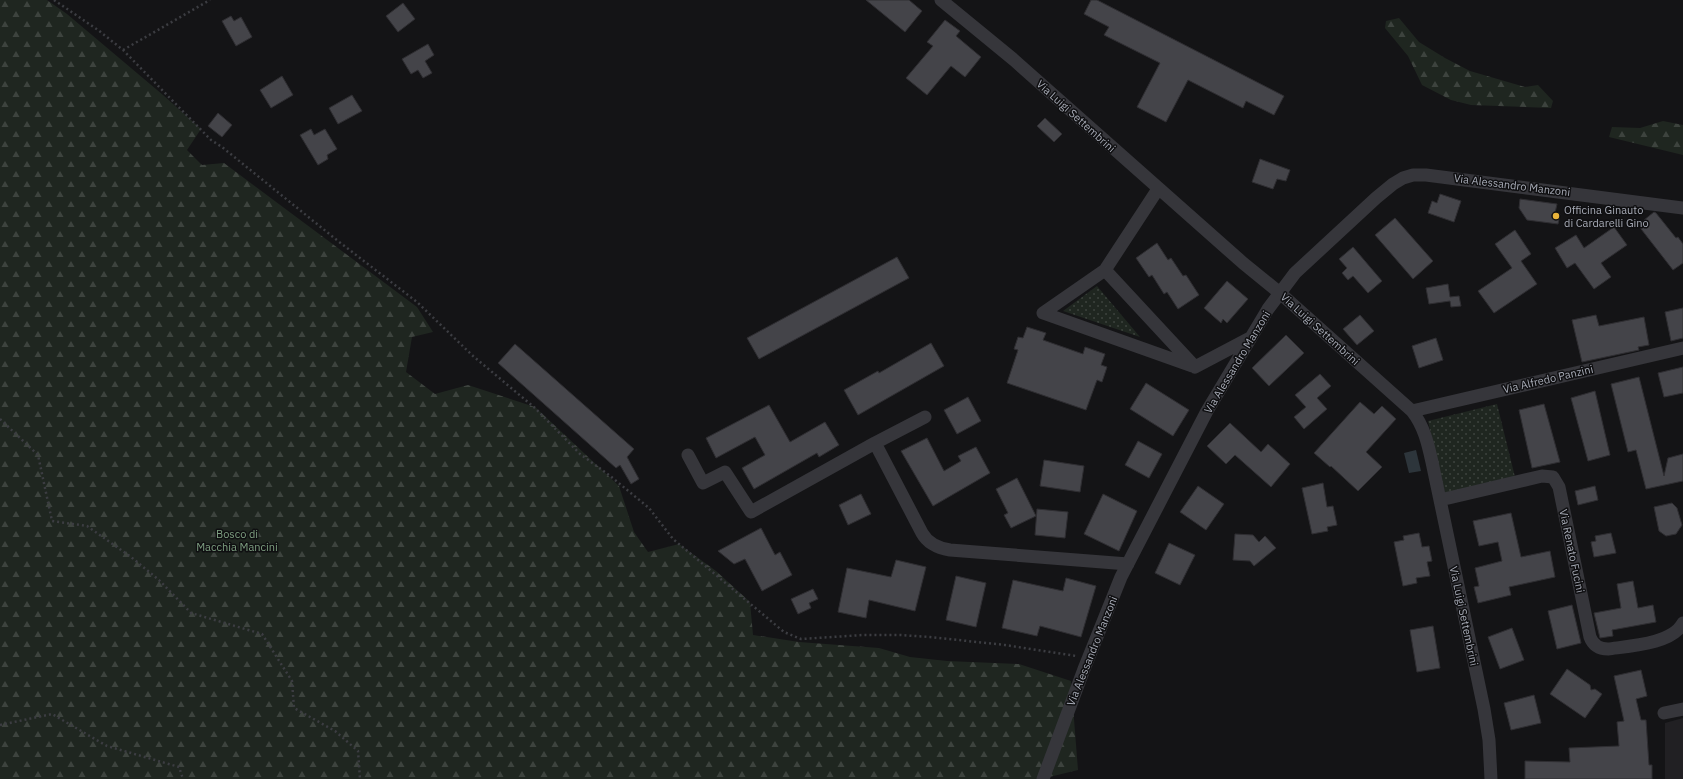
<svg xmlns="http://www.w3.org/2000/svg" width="1683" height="779" viewBox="0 0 1683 779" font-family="'IBM Plex Sans',sans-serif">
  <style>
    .built { fill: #212023 }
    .grass { fill: url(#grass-dots) }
    .forest { fill: url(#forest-firs) }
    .water { fill: #2d353b }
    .building { fill: #444449; stroke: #2f2e32 }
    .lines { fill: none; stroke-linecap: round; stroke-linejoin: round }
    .path { stroke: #3c3d42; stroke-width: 2.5; stroke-dasharray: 2 3; stroke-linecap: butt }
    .minor { stroke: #36363b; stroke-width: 13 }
    .poi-dot { fill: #e9b33a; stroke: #0f0f11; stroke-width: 1.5 }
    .labels { text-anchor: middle; stroke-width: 3; stroke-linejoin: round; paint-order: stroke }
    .street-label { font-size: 11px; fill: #a7abb6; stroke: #0f0f11 }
    .poi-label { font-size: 11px; fill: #a7abb6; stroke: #0f0f11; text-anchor: start }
    .park-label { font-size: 11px; fill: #7fa082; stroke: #0f0f11 }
  </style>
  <defs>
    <pattern id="grass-dots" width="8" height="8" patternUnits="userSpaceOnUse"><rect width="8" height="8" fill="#1f2620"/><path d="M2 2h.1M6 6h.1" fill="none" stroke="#3d433e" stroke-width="1.8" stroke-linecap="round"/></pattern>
    <pattern id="forest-firs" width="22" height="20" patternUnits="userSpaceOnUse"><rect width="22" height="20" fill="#1f2620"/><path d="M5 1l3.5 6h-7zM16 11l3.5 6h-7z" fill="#3d433e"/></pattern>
  </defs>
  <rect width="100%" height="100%" fill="#141416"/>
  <path class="built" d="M1683,718V779H1665V723Z"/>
  <path class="grass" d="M1097,286L1140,337L1063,311Z
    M1497,404L1515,477L1445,494L1428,421Z"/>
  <path class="forest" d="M0,0H47L67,14L163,95L201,129L187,150L202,165L224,163L417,307L433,332L412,337L406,372L435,394L468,385L535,407L619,486L634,532L648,552L679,544L716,571L750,602L753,635L799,642L879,648L910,657L947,661L1019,664L1071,681L1078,770L1041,779H0Z
    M1399,18L1419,42L1445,58L1470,71L1525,87L1538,85L1553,101L1551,108L1471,105L1451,100L1422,85L1408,56L1385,28L1386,21Z
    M1663,121L1683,125V155L1609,137L1612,127L1640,128Z"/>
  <path class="water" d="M1416,450L1421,471L1409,473L1404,453Z"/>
  <path class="building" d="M866,0H909L922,11L905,32Z
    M1091,0H1097L1284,96L1274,115L1246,101L1243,108L1188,80L1166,122L1137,107L1160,63L1104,35L1109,27L1084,14Z
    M403,3L415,19L398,32L386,16Z
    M231,16L234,21L241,17L252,37L236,46L222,21Z
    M945,20L960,31L956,36L981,57L965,77L951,66L927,95L906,78L933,46L927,42Z
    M428,44L434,55L425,61L432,73L423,78L418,70L411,74L402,59Z
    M282,76L293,95L271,108L260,90Z
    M352,95L362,111L338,124L329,108Z
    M218,113L232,125L222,137L208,126Z
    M1045,118L1062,134L1054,142L1037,126Z
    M311,129L314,135L325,129L337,149L327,155L328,159L318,165L300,135Z
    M1260,159L1290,170L1286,181L1277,179L1273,189L1252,182Z
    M1440,194L1461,201L1454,222L1428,213L1432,201L1437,203Z
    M1520,199L1557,204L1555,213L1560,214L1558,224L1527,220L1519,208Z
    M1654,212L1656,213L1676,238L1678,237L1683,244V263L1673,270L1638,225Z
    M1395,218L1433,261L1413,279L1375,235Z
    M1614,227L1627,245L1601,263L1611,277L1594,289L1575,263L1567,268L1555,248L1576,235L1584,248Z
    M1515,230L1531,254L1521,261L1537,284L1494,313L1478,291L1512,268L1495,244Z
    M1157,243L1168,260L1171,258L1183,276L1186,275L1199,295L1178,309L1167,292L1164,294L1152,275L1149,277L1136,258Z
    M1353,247L1382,281L1368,293L1353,276L1348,280L1342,273L1347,268L1339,259Z
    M897,257L909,278L759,359L747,338Z
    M1227,281L1248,299L1227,323L1223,319L1221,323L1204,308Z
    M1448,284L1450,297L1459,296L1461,306L1451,307L1450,301L1429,304L1426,288Z
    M1683,308V338L1671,341L1665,312Z
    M1360,315L1374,331L1357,345L1343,329Z
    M1596,315L1599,326L1644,317L1649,345L1638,347L1639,350L1582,362L1572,320Z
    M1027,327L1046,333L1043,340L1083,354L1085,347L1105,354L1101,365L1107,367L1102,382L1097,380L1086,410L1007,383L1018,350L1014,349L1018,337L1023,338Z
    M1286,335L1304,353L1269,386L1252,368Z
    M1436,338L1443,360L1419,368L1412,346Z
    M931,343L944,366L858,415L844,390L878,371L879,373Z
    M515,344L634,449L627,457L639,479L631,484L620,465L616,468L498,363Z
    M1683,367V393L1664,397L1658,373Z
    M1320,374L1331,386L1317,398L1327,409L1304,429L1294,417L1306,407L1295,395Z
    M1639,377L1664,476L1668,458L1683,454V481L1646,489L1636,450L1628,452L1611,384Z
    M1146,383L1189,410L1173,436L1130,409Z
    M1595,391L1610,455L1588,461L1571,398Z
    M968,397L981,421L957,434L944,410Z
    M1360,402L1374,414L1382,406L1396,419L1366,452L1382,467L1358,491L1331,466L1330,467L1314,453Z
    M1544,404L1560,462L1532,468L1519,410Z
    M769,405L790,442L825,422L839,445L819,457L817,453L754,489L742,468L765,455L755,437L716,458L706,438Z
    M1230,423L1261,452L1268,444L1290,464L1271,487L1235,455L1226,464L1207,446Z
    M927,438L944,471L961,461L958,456L976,447L990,473L933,506L901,451Z
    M1138,441L1162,454L1149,478L1125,465Z
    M1044,460L1084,466L1080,492L1040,486Z
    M1017,478L1036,516L1011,528L1004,515L1008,513L996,489Z
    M1323,483L1327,507L1333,506L1337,525L1327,527L1328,531L1312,534L1302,488Z
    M1198,486L1224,504L1206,530L1180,512Z
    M1595,486L1598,500L1578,505L1575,491Z
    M861,494L871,514L848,525L839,505Z
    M1103,494L1137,511L1119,551L1084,534Z
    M1672,503L1677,508L1682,525L1676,534L1666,536L1659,531L1654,507Z
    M1037,509L1068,512L1065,538L1035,535Z
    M1511,513L1521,557L1550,551L1555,577L1509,587L1511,595L1478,603L1474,587L1479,586L1475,568L1502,561L1498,542L1479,546L1473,521Z
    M761,528L775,555L780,552L792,575L762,591L745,559L734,564L718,551Z
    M1419,533L1422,547L1429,546L1432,561L1427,562L1430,576L1416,578L1417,583L1403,586L1394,542L1404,540L1403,536Z
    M1611,533L1616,553L1594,557L1591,542L1596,541L1595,536Z
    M1235,534L1253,535L1259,542L1265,536L1276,548L1254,566L1250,561L1233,560Z
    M1169,543L1195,555L1180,585L1155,573Z
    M896,560L926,567L915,611L869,600L866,618L838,612L847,568L891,577Z
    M956,576L986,583L976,627L946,620Z
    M1066,578L1096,586L1081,637L1040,626L1037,636L1002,628L1013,580L1063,591Z
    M1633,581L1638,608L1653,605L1656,622L1612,630L1613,636L1600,638L1594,613L1621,608L1617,584Z
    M813,589L818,599L809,603L811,608L798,614L791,599Z
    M1572,605L1581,643L1557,649L1548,611Z
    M1433,626L1440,668L1417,672L1410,630Z
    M1512,628L1524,660L1500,669L1488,637Z
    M1567,669L1590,685L1591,690L1595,689L1602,694L1585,718L1550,694Z
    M1641,670L1647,696L1636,699L1641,720H1646L1649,765H1652V779H1525V761L1570,762L1569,748L1619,746L1617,722L1624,721L1614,676Z
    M1534,695L1541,723L1511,730L1504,703Z"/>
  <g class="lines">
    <path class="path" d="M54,0L98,30L123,50L211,140L222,147L338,241L417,302L473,356L535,408L580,454L609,475L649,508L673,539L784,632L801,639L863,635H900L930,637L1005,645L1076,656
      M123,50L210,0
      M0,419L38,455L52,521L87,526L131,557L159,580L191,613L262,634L292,681L294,708L335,731L358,751L360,779
      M0,725L52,714L107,746L179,767L183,779"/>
    <path class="minor" d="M941,0L1014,60L1243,263L1280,293L1412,411C1424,426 1428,444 1432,462L1484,709L1489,740L1491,779
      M1158,189L1105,270L1195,367L1250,338
      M1105,270L1043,313L1192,366
      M1412,411L1683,348
      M875,443L922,533C928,544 938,548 950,550L1128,564
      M688,455L703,483L725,472L751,512L875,443L925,417
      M1440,500L1542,476L1553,477L1559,487L1590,637C1593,645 1599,649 1608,649C1630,646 1672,644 1683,623
      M1664,713L1683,709
      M1043,779L1084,669L1121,577L1207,411L1268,309L1295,273L1376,198L1393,184L1403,178L1413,175H1426L1683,208"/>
  </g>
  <circle class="poi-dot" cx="1556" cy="216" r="4"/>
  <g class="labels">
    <g class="street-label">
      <text transform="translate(1076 116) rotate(42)" y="4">Via Luigi Settembrini</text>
      <text transform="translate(1512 185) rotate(7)" y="4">Via Alessandro Manzoni</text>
      <text transform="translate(1320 329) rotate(42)" y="4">Via Luigi Settembrini</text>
      <text transform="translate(1237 362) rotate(-59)" y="4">Via Alessandro Manzoni</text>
      <text transform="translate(1548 379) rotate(-13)" y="4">Via Alfredo Panzini</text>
      <text transform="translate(1572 551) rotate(78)" y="4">Via Renato Fucini</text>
      <text transform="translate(1464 616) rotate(78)" y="4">Via Luigi Settembrini</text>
      <text transform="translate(1092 651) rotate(-68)" y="4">Via Alessandro Manzoni</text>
    </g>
    <g class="poi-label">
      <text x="1564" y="214">Officina Ginauto<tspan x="1564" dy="13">di Cardarelli Gino</tspan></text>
    </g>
    <g class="park-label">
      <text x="237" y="538">Bosco di<tspan x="237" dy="13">Macchia Mancini</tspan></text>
    </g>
  </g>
</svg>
